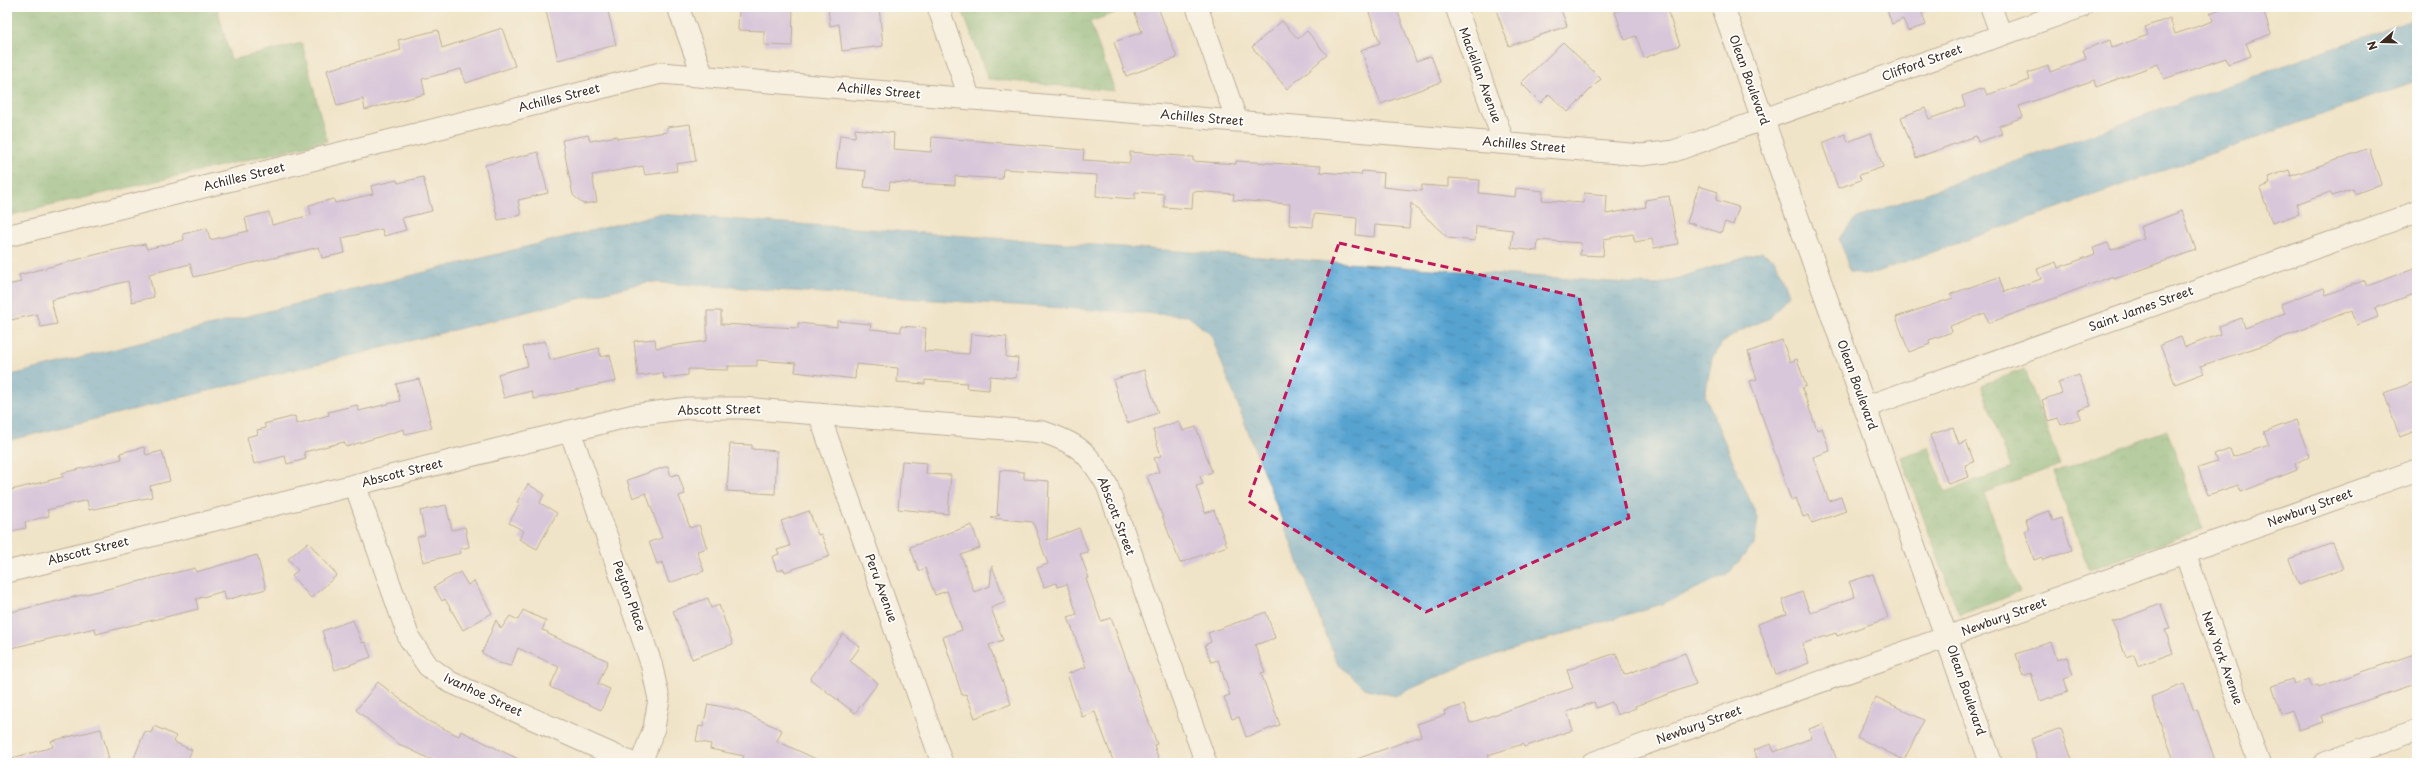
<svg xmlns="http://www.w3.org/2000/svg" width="2424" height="770" viewBox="0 0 2424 770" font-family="'Playpen Sans',sans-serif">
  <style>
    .forest { fill: url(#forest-crowns); stroke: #566d48 }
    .water { fill: url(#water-ripples); stroke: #496677 }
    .building { fill: #bba4ef }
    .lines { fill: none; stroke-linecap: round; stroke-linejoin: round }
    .minor-casing { stroke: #7a6b5a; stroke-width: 23 }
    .tertiary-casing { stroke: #7a6b5a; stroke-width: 24 }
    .minor { stroke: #fff; stroke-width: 21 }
    .tertiary { stroke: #fff; stroke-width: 22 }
    .marked { fill: none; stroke: #c2185b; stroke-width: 3; stroke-dasharray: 8 5; stroke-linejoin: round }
    .labels { text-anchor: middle; stroke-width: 3.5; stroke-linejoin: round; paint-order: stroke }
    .street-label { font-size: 12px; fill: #3b2a1e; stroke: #fff }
  </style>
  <defs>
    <pattern id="forest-crowns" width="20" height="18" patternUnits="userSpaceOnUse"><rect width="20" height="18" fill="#71b071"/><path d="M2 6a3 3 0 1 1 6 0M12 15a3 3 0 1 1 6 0" fill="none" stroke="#5e8f5c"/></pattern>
    <pattern id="water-ripples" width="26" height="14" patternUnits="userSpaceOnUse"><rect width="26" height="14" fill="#57a3d0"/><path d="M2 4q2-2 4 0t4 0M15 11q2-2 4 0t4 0" fill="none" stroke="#4985a8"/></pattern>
  </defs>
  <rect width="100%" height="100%" fill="#fff"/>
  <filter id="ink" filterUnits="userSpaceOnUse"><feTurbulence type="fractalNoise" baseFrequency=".025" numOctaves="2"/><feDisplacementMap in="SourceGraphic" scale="8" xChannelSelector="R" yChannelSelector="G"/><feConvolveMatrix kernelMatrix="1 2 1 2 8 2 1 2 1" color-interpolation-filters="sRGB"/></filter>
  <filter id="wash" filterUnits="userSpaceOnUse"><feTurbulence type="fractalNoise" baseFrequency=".012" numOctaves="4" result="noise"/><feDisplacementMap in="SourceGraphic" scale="16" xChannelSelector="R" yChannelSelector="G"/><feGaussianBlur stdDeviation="0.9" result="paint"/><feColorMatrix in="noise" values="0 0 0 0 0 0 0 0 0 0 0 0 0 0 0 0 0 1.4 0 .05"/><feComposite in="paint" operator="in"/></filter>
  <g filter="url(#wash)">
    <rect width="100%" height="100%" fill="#f0e4c8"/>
    <path class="forest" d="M20,7H217L231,60L302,43L327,141L7,216V10Z
      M961,7H1131L1090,22L1115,91L988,79Z
      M2025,369L2060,465L1984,493L2020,592L1959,615L1901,457L1929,447L1945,492L2011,468L1981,385Z
      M2167,430L2203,529L2089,570L2053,472Z"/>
    <path class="water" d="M2417,18V81L1868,275L1850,272L1839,238L1857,218Z
      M658,214L1655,285L1762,252L1776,261L1788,295L1770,318L1740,331L1722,343L1712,358L1705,396L1758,519L1754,544L1728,574L1662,604L1469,663L1395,696L1364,688L1337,663L1211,335L1188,316L647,282L7,441V376Z"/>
    <g id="blocks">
      <path class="building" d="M545,7H607L616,45L558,60Z
        M739,7L793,8L792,46L764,45V31L738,30Z
        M828,7H879L883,46L842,51L839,24L830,26Z
        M1153,7H1158L1177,58L1126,76L1114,42L1142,32L1135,13Z
        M1367,7H1396L1416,61L1431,56L1441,82L1381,104L1361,50L1380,43Z
        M1495,7H1560L1567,26L1509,46Z
        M1629,7H1666L1680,45L1644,58L1636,36L1625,40L1615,12Z
        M1886,7H1932L1933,9L1922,13L1926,25L1908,31L1903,19L1892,24Z
        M2226,7H2262L2271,34L2246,43L2251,56L2228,64L2226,58L2164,79L2158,64L2096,87L2094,80L2019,106L2023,117L1999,126L2002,134L1978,142L1976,136L1916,158L1901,117L1925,108L1929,119L1965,106L1962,96L1984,88L1987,95L2030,80L2028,73L2048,66L2050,72L2086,59L2083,50L2110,40L2112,48L2148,35L2145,27L2170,18L2175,34L2213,21L2210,13Z
        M1282,21L1298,39L1307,31L1327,55L1287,89L1252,47Z
        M502,28L515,66L466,83L461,69L422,79L425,94L365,110L363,99L337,106L327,70L401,50L398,40L438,30L442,48Z
        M1563,42L1601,79L1568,112L1549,94L1541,103L1521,83Z
        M690,124L696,161L676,164L677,171L645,175L643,166L592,175L597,202L583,204L573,195L562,140L588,135L590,141L617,136V139L667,132V127Z
        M855,129L894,133L893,149L931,152L932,137L1084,150L1083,160L1130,163V152L1193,157V161L1236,164V161L1321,166L1320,172L1361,175L1362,171L1384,173L1383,187L1421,191L1422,185L1449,187V178L1480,180L1479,193L1515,197L1516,188L1543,191L1542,200L1583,203L1584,193L1607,195L1606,214L1646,207L1645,200L1669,196L1678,244L1654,248L1652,239L1635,242L1633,234L1604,239L1603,256L1580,255L1581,243L1538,240L1537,251L1511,248L1513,230L1476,226L1475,241L1448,238L1411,203L1409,228L1375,225L1374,237L1356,235L1357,218L1314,214L1313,227L1289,225L1290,204L1233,200L1234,194L1193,191L1192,209L1164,207V194L1135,192V199L1096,196L1097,175L1003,169L1002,179L955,176V185L890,182L889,190L864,187L866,171L836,168L840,135L855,137Z
        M1871,133L1883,167L1859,175L1861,180L1838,188L1822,143L1845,134L1848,142Z
        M2369,148L2381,184L2355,194L2353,189L2332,196L2330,192L2296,204L2299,214L2272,223L2260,188L2270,184L2268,177L2289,170L2291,176Z
        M538,152L548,193L518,200L521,215L498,220L485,165Z
        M423,177L432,211L402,218L406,230L384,236L382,229L342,238L345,253L322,258L319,247L194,277L190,264L149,274L154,297L132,302L128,281L51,300L57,324L41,327L37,314L11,320L7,303V285L21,282L19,275L106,252L145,244L147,249L184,240L183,234L207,228L210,240L248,231L245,218L269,212L272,225L311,215L309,205L334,199L335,203L373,194L371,186L397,180L398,183Z
        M1699,186L1718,192L1716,200L1739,207L1733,225L1725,222L1721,233L1687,222Z
        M2182,211L2196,250L2114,279L2113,276L1989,323L1985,313L1950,326L1952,332L1929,340L1930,344L1909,352L1896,317L1953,298L1951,294L1999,277L2004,292L2041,279L2037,269L2056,262L2058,268L2095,254L2093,248L2108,243L2111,250L2144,238L2140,227Z
        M2417,268V293L2375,308L2378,317L2357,325L2352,310L2261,346L2200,366L2204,373L2175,384L2160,345L2181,337L2185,347L2221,334L2219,326L2242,318L2245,328L2285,313L2281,304L2324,288L2326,295L2365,280L2367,286Z
        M707,311H721V324L798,328V323L837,327V321L871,324L870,329L901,332V326L926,328L924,351L969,354L971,334L1007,337L1006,357L1018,358L1016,378L990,376L989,390L966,388L967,383L925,380V384L897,382L898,368L856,364L855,379L795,372L796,363L757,360V366H728V370L688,369V375L664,378L663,373L638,376L634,341L655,339L656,348L707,341Z
        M1782,340L1790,362L1797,359L1806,386L1802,388L1817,430L1822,428L1830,451L1813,457L1829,501L1841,497L1846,511L1812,523L1809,515L1803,517L1796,498L1791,500L1750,381L1757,379L1748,352Z
        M545,341L550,360L599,348L601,357L610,355L616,381L534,399L531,391L504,398L498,374L528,366L523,347Z
        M1144,370L1158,413L1127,423L1113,380Z
        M2079,375L2091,406L2078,410L2081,418L2061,425L2058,418L2049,421L2042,400L2062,393L2058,382Z
        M419,379L432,428L405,434L404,429L346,447L344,442L304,452L306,459L287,464L285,456L254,464L247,437L258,434L257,430L266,428L264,424L295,416L296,424L329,415L328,412L357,405L359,411L400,401L396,384Z
        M2417,381V413L2413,414L2417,431L2400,437L2384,393Z
        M2296,420L2309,456L2295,464L2297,470L2241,492L2238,485L2208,495L2198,468L2217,462L2214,455L2230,449L2233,457L2269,445L2264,432Z
        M1179,421L1183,431L1196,427L1212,472L1200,476L1203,484L1196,486L1205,513L1214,510L1227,546L1180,563L1147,476L1159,472L1154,458L1161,456L1153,430Z
        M1953,427L1959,444L1966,441L1974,462L1965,465L1969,477L1948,484L1930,435Z
        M730,444L752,445V449L777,451L775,494L727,491Z
        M144,447L146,455L162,451L170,481L150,486L152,497L89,510L87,500L47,510L49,516L25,522L26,528L7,532V491L63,477L62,473L122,459L120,453Z
        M902,461L927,463L926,474L951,475L948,514L898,509Z
        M668,466L671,476L678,474L685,494L679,496L690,528L699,525L707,548L697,551L704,571L669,583L662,562L657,564L649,542L662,538L646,493L633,498L627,480Z
        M1000,470L1024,472V479L1049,481L1047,540L1079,528L1088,552L1080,554L1089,578L1086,579L1101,621L1111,618L1157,744L1154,745L1160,763H1114L1095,712L1082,717L1067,674L1086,667L1068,617L1077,614L1067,584L1057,587L1056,583L1044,587L1037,568L1048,564L1033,522L991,518L1000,515L997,514Z
        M528,484L544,494L540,503L557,513L537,549L519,539L524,531L509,523L520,503L517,502Z
        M446,505L452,530L465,527L469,547L460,549L461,553L423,562L417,537L425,535L420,511Z
        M809,511L818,535L821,534L830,556L785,572L784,569L777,571L772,557L779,554L777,550L790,546L781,521Z
        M2049,511L2053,521L2061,518L2072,550L2043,560L2042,557L2034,560L2025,531L2029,530L2026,519Z
        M972,525L980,548L961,555L974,592L990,586L992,566L1006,602L991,608L1003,640L989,645L1011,704L975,718L966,694L962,695L943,637L962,630L947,591L935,595L925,568L919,571L910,547Z
        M308,542L337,575L311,598L292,576L298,570L288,559Z
        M2333,543L2343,569L2299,585L2289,559Z
        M257,555L266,589L226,600L224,591L196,599L198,609L96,634L95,628L7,649V613L195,568L196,572Z
        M460,572L468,585L474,581L492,613L463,630L445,599L442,601L434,587Z
        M1873,574L1888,618L1837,636L1836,633L1802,644L1809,663L1776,675L1758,624L1787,614L1782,600L1802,592L1810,613L1855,597L1849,582Z
        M708,598L711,608L719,605L733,644L692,659L673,611Z
        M2161,604L2170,629L2165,630L2173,653L2138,666L2134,654L2126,657L2113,622Z
        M523,610L546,621L542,630L548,632V634L608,661L598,684L610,689L601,710L550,687L559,667L518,648L511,666L499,663L482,653L496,620L501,629L510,616L518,620Z
        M1266,612L1275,638L1255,645L1265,672L1261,673L1280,725L1246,737L1239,717L1232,719L1224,697L1230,695L1218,660L1211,662L1205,645L1211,642L1208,633Z
        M353,620L362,643L365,642L371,657L335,670L322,631Z
        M843,634L860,647L850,661L878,683L855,713L810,679Z
        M2051,642L2057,660L2067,657L2073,675L2064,678L2068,692L2040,701L2031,673L2023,676L2016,654Z
        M1616,653L1624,675L1685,653L1696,684L1635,706L1636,708L1617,715L1612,702L1596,708L1594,702L1567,712L1573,730L1524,747L1523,744L1488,755L1490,761L1483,763H1355L1354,760L1421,736L1417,724L1445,715L1444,711L1464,705L1470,723L1573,688L1567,670Z
        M2417,653V683L2321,716L2323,722L2299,730L2292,710L2281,714L2272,686L2292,679L2294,684L2309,679L2312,687L2318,685L2319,687Z
        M378,682L428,721L459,736L461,731L526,763H438L397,743L356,710Z
        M2184,684L2194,711L2197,709L2216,763H2175L2151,697Z
        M1876,697L1924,720L1904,760L1857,737Z
        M708,704L738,710L782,730L777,741L825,763H741L744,756L710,749L711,744L696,741L699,726L703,727Z
        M1823,724L1838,763H1747L1757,758L1754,750L1771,744L1774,752L1812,738L1809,729Z
        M154,726L176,736L174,742L192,750L186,763H132L145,731L151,733Z
        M2061,728L2073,763H2039L2031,739Z
        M101,729L109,759L93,763H12V758L53,747L51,741Z"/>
    </g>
  </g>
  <g filter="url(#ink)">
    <use href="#blocks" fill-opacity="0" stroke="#7a6b5a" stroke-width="1"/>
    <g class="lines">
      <defs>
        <path id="minor" d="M678,7L703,76
          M938,7L970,99
          M1197,7L1237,121
          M1456,7L1504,143
          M1991,7L2001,35
          M7,236L661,73L1642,155L1674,151L2081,7
          M1865,407L2417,212
          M819,414L942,763
          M570,431L651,663L659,699L654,728L641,763
          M355,485L409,638L428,666L450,682L632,763
          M2185,553L2259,763
          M7,572L634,415L688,408H742L1043,432C1079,444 1088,452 1107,485L1206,763
          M1592,763L2417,470
          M2325,763L2417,730"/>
        <path id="tertiary" d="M1723,7L1991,763"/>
      </defs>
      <use href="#minor" class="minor-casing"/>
      <use href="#tertiary" class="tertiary-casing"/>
      <use href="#minor" class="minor"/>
      <use href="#tertiary" class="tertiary"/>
    </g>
  </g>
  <path d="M0 0H2424V770H0ZM1339,243L1579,297L1629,518L1426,612L1248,501Z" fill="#f0e4c8" fill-opacity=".55" fill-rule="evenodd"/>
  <path class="marked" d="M1339,243L1579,297L1629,518L1426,612L1248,501Z"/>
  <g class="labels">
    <g class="street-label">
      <text transform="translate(1922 63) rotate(-20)" y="4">Clifford Street</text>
      <text transform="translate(1480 75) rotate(70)" y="4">Maclellan Avenue</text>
      <text transform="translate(1749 80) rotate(70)" y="4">Olean Boulevard</text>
      <text transform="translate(879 91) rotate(5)" y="4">Achilles Street</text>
      <text transform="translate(559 98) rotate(-14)" y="4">Achilles Street</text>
      <text transform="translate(1202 118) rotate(5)" y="4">Achilles Street</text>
      <text transform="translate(1524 145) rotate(5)" y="4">Achilles Street</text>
      <text transform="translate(244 177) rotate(-14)" y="4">Achilles Street</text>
      <text transform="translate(2141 309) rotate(-20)" y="4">Saint James Street</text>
      <text transform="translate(1857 385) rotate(70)" y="4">Olean Boulevard</text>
      <text transform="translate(719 410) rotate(-1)" y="4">Abscott Street</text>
      <text transform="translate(402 473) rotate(-14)" y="4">Abscott Street</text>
      <text transform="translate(2310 508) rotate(-20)" y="4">Newbury Street</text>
      <text transform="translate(1116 516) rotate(69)" y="4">Abscott Street</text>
      <text transform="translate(88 551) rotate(-14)" y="4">Abscott Street</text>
      <text transform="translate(881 588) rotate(70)" y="4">Peru Avenue</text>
      <text transform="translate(629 596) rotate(70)" y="4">Peyton Place</text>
      <text transform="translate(2004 617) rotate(-20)" y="4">Newbury Street</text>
      <text transform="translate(2222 658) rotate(70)" y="4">New York Avenue</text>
      <text transform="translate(1966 690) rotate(71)" y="4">Olean Boulevard</text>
      <text transform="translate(483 695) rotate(25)" y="4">Ivanhoe Street</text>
      <text transform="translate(1699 725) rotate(-20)" y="4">Newbury Street</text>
    </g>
  </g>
  <rect width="2424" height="770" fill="none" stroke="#fff" stroke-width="24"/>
  <g transform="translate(2382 42) rotate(250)" stroke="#ffffff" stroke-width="3" paint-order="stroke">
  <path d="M0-3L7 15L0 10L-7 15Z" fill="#3b2a1e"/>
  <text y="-6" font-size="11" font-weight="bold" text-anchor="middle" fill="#3b2a1e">N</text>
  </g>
</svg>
